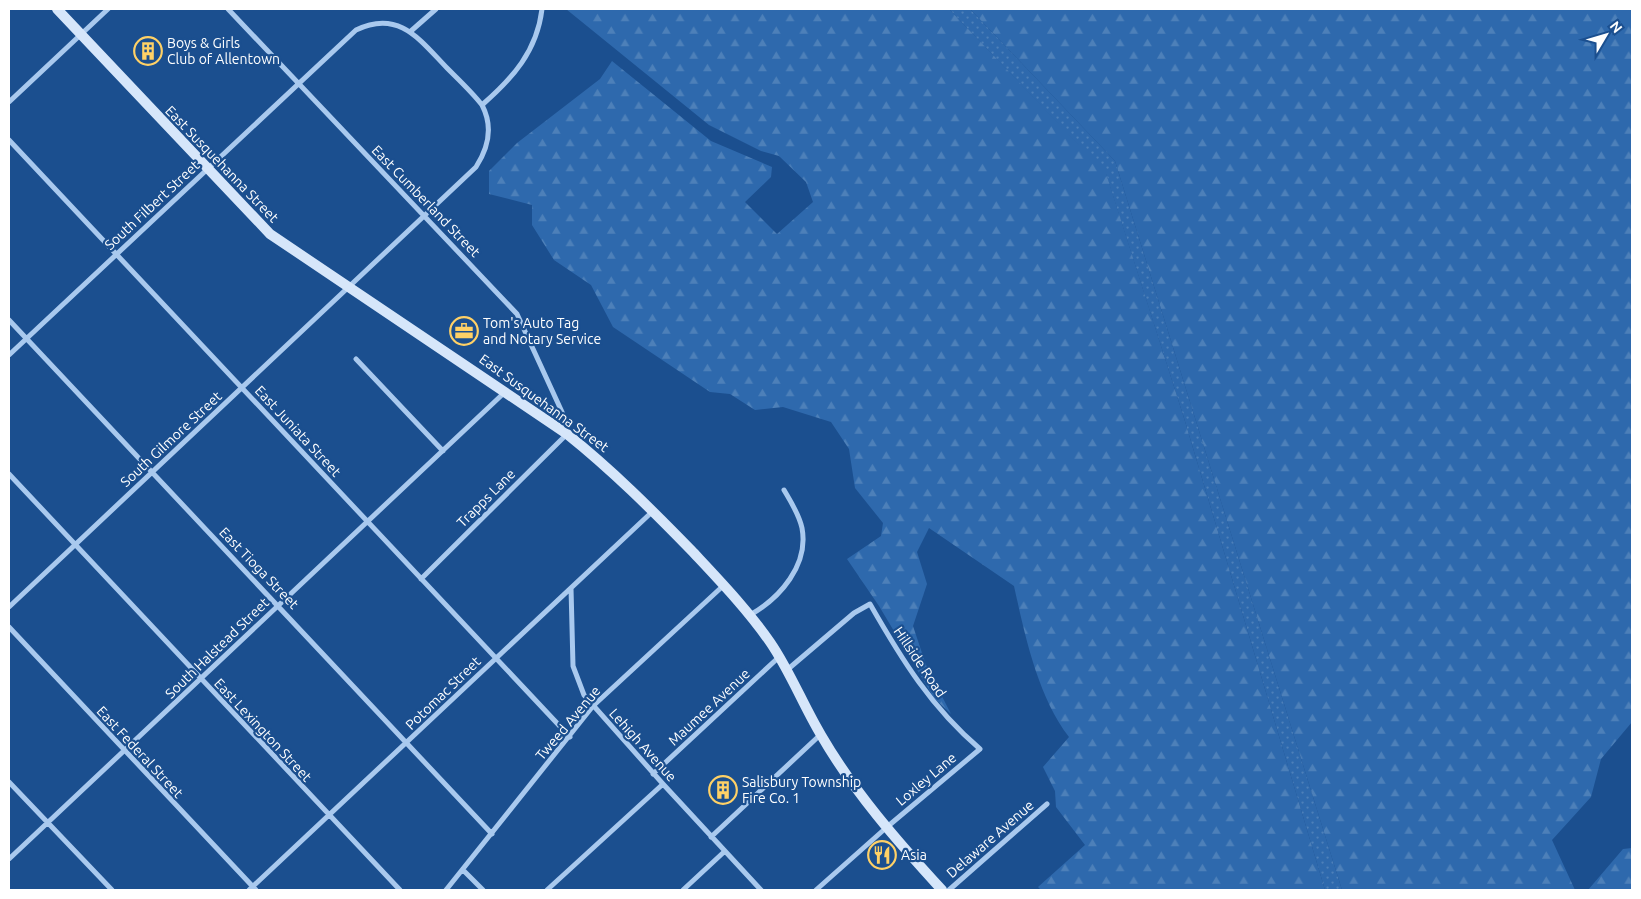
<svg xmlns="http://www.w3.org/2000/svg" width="1641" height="899" viewBox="0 0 1641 899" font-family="Ubuntu,sans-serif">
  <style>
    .grass { fill: url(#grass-dots) }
    .forest { fill: url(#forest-firs) }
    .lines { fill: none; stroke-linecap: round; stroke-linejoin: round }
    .minor { stroke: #a9c9ee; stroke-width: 5 }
    .secondary { stroke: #d6e6fa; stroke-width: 10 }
    .labels { text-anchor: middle; stroke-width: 4.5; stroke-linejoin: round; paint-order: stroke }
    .poi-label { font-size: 14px; fill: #fff; stroke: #1b4f8f; text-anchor: start }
    .street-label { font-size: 14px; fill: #fff; stroke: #1b4f8f }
  </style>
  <defs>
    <pattern id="grass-dots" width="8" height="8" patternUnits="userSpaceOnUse" patternTransform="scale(1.25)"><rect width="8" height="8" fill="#2e69ad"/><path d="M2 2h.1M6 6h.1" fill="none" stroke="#4d80b9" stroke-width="1.8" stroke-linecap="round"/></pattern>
    <pattern id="forest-firs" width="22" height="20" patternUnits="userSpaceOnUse" patternTransform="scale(1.25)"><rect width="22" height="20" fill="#2e69ad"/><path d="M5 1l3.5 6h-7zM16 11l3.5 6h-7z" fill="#4d80b9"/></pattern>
  </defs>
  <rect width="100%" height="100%" fill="#1b4f8f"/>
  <path class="grass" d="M949,9H970L1115,161L1342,890H1325L1184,418L1106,174Z"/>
  <path class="forest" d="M566,9H949L1106,173L1184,418L1325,890H1041L1038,887L1085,845L1056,807L1055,791L1043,767L1069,737C1038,697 1025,636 1014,586L929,528L917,552L927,584L913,626L926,665L951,714L934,698L879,606L847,559L881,536L883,523L855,488L849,449L831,422L783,407L755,410L730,394L710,392L613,327L591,285L554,260L532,225V205L489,194V171L517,143L600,79L612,61L711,141L772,167L771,177L745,202L777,234L813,202L806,182L779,156L761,151L709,125Z
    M970,9H1632V722L1601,759L1591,797L1552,840L1575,890H1342L1115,161Z
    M1632,848V890H1588L1623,849Z"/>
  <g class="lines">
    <path class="minor" d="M228,9L517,314L562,412L567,434L421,579
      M411,31L436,9
      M9,102L108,9
      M482,105C513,78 537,51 542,9
      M9,140L570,737
      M9,320L492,834
      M9,355L356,30C399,9 420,40 447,68C459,80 472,92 482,105C493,126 489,147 476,167L9,607
      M356,359L443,451
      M9,474L400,890
      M571,588L573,666L584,695L663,784L761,890
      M750,615C780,598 809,565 802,528C799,514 791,502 784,490
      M9,627L256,890
      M787,670L854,613L870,604C902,660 931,707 980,749L887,827L816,890
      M653,774L779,657
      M9,782L112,890
      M711,837L820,735
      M9,859L505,392
      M463,870L483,890
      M249,890L653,511
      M446,890L593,706L724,585
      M547,890L663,784
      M683,890L725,851
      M949,890L1047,804"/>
    <path class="secondary" d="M57,9L270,234L567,434C612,470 651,509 691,550C719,580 747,609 770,642C790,671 803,705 821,735C854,792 898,842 942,890"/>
  </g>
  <defs>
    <symbol id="building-ring" viewBox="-11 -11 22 22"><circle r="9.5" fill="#1b4f8f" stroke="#ffd166" stroke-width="1.5"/><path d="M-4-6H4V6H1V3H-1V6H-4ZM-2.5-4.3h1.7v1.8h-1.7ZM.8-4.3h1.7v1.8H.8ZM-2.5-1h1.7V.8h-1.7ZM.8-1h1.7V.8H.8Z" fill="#ffd166"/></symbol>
    <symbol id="office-ring" viewBox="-11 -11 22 22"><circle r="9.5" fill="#1b4f8f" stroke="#ffd166" stroke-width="1.5"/><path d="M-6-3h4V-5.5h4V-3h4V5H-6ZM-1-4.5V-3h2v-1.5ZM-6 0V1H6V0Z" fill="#ffd166"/></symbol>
    <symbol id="restaurant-ring" viewBox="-11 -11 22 22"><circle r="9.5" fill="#1b4f8f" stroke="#ffd166" stroke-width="1.5"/><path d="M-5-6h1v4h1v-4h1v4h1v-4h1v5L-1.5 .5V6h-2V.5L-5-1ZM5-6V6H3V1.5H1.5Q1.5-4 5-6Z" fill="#ffd166"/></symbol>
  </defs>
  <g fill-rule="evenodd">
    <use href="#building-ring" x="132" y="35" width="32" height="32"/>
    <use href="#office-ring" x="448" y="315" width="32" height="32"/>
    <use href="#building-ring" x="707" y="774" width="32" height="32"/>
    <use href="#restaurant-ring" x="866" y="839" width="32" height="32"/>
  </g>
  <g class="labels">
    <g class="poi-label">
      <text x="167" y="48">Boys &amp; Girls<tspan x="167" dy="16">Club of Allentown</tspan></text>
      <text x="483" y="328">Tom's Auto Tag<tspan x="483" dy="16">and Notary Service</tspan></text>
      <text x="742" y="787">Salisbury Township<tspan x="742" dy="16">Fire Co. 1</tspan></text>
      <text x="901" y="860">Asia</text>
    </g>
    <g class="street-label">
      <text transform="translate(222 164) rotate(46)" y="5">East Susquehanna Street</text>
      <text transform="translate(426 201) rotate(46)" y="5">East Cumberland Street</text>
      <text transform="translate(152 205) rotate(-43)" y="5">South Filbert Street</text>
      <text transform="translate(544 403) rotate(36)" y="5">East Susquehanna Street</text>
      <text transform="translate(298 431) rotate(47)" y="5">East Juniata Street</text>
      <text transform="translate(171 439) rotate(-43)" y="5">South Gilmore Street</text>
      <text transform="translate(486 498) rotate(-45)" y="5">Trapps Lane</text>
      <text transform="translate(259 568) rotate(46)" y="5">East Tioga Street</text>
      <text transform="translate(217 648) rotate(-44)" y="5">South Halstead Street</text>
      <text transform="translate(920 662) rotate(56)" y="5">Hillside Road</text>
      <text transform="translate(443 693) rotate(-44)" y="5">Potomac Street</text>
      <text transform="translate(709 707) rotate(-43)" y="5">Maumee Avenue</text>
      <text transform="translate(568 723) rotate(-50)" y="5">Tweed Avenue</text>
      <text transform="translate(263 730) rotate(47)" y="5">East Lexington Street</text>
      <text transform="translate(643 745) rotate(48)" y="5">Lehigh Avenue</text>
      <text transform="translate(140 752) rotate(47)" y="5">East Federal Street</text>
      <text transform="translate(926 779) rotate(-40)" y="5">Loxley Lane</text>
      <text transform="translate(990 839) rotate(-41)" y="5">Delaware Avenue</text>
    </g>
  </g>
  <rect width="1641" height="899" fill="none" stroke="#ffffff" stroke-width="20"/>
  <g transform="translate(1606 35) rotate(52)" stroke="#1b4f8f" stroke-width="4" paint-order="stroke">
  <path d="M0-4L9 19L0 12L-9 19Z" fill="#ffffff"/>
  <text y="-8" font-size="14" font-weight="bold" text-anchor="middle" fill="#ffffff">N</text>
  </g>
</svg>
